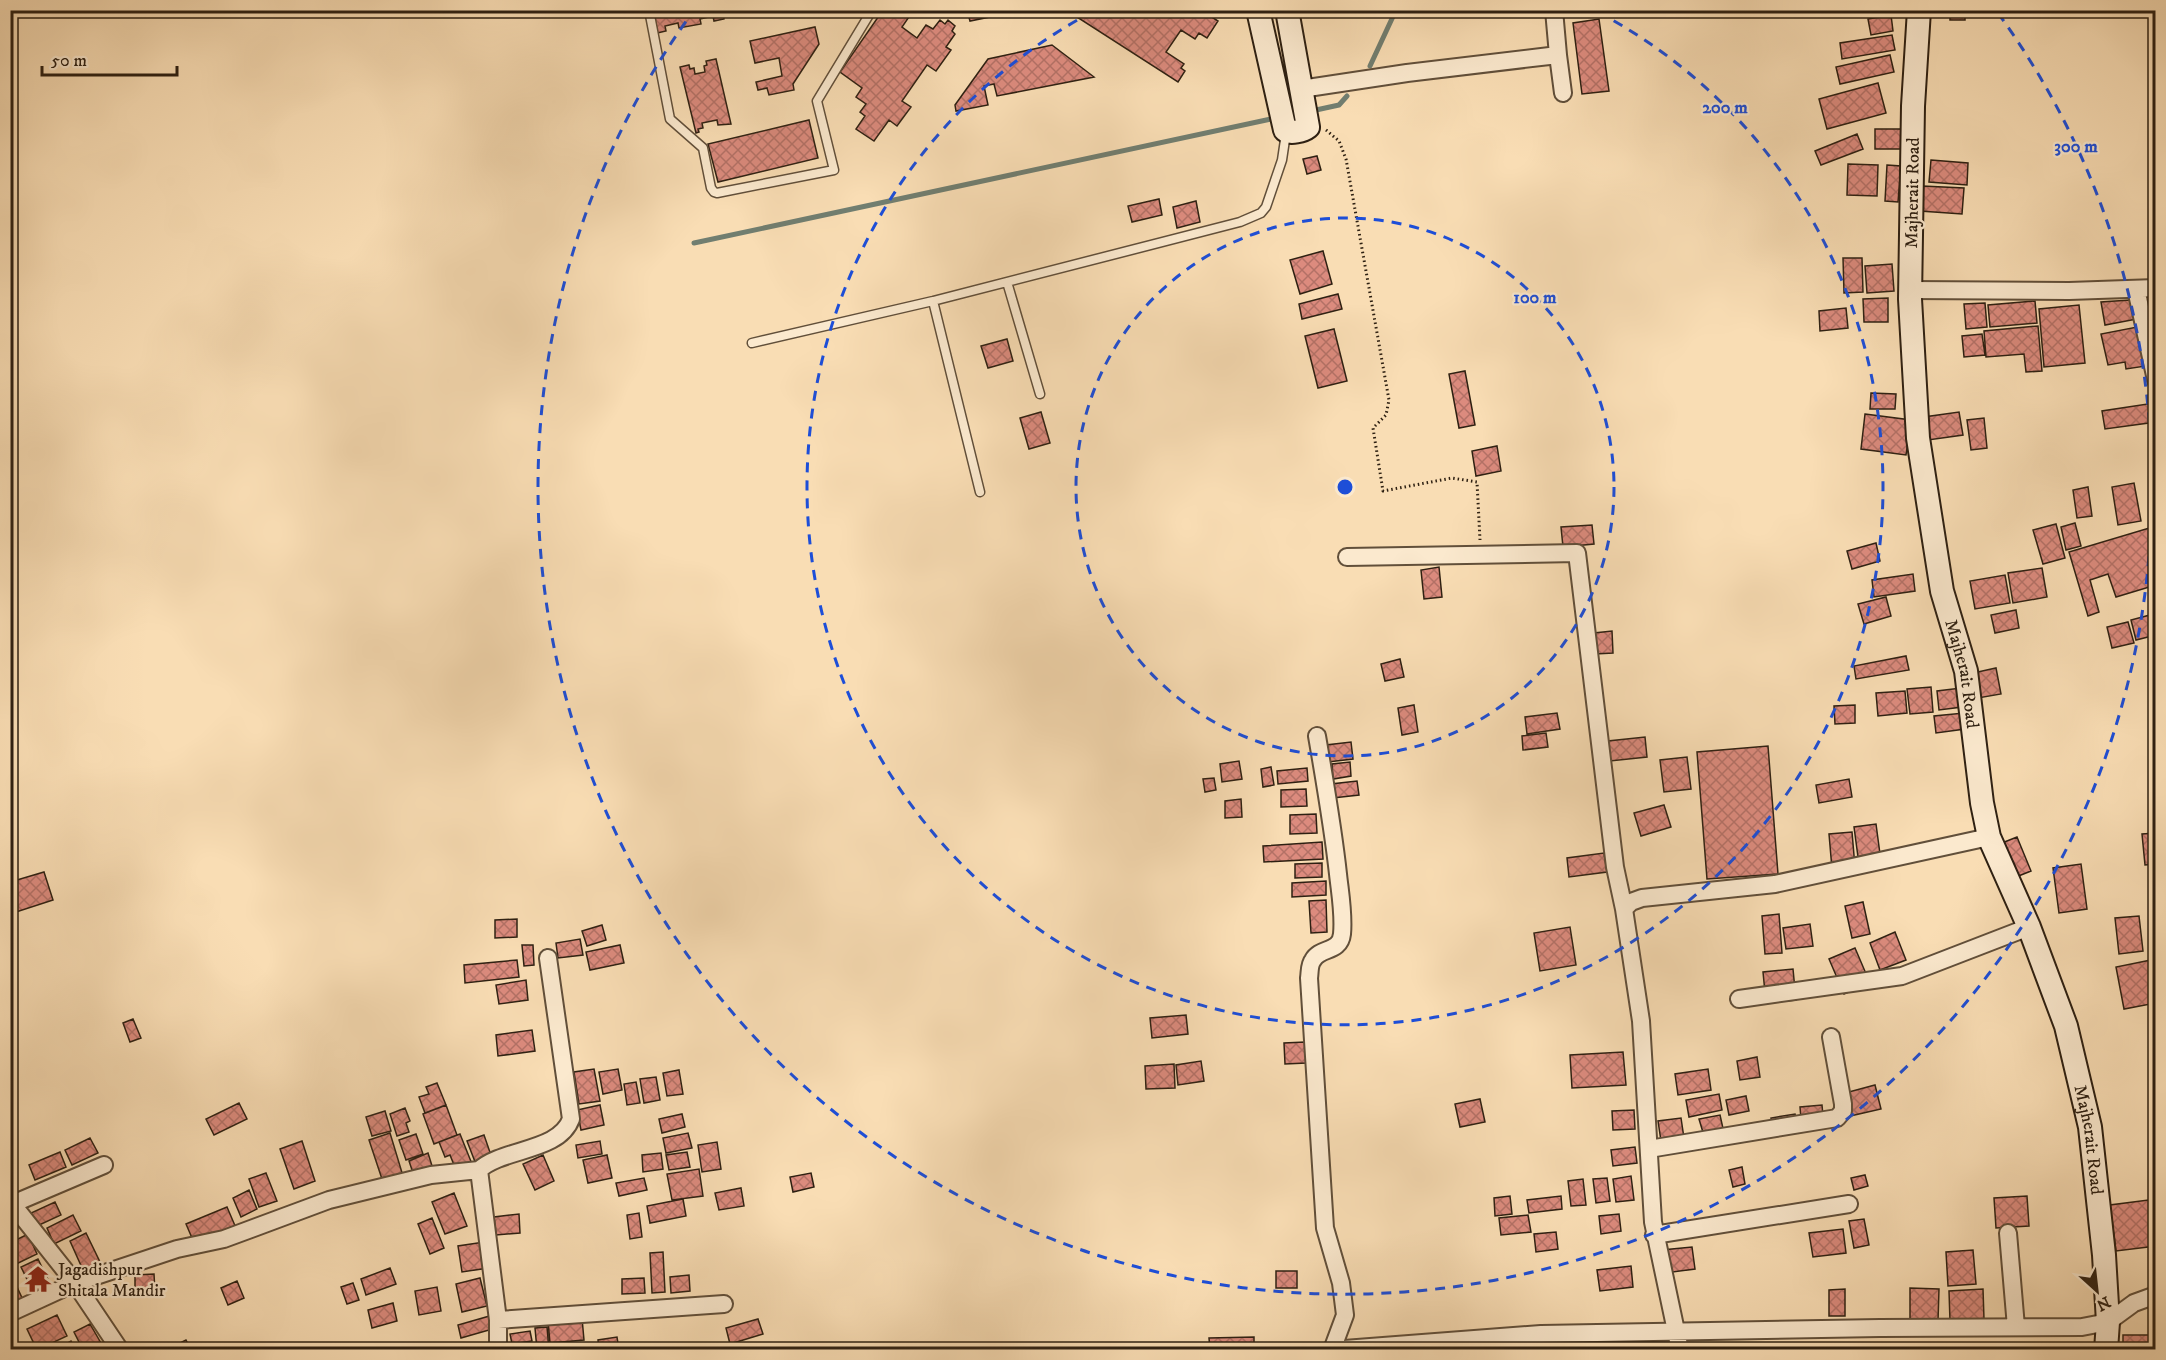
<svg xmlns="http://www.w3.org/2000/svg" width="2166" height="1360" viewBox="0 0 2166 1360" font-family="'IM FELL DW Pica',serif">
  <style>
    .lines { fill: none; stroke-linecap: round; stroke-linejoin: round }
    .stream { stroke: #717e70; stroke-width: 5 }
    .building { fill: url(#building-cross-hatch); stroke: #2e2012; stroke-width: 1.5 }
    .lane-casing { stroke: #614f3a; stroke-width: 11 }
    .street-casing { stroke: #614f3a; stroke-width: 20 }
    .secondary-casing { stroke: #2e2012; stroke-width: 26 }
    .path { stroke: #2e2012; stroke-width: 3; stroke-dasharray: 1.5 3; stroke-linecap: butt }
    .lane { stroke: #fbe9ce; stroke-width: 8 }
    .street { stroke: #fbe9ce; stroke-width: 16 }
    .secondary { stroke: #fbe9ce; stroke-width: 22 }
    .ring { fill: none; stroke: #1d4ed8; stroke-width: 3; stroke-dasharray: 10 8 }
    .labels { text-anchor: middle; stroke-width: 4.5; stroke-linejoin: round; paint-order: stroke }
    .street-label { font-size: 18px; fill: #2e2012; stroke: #fbe9ce }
    .poi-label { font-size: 18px; fill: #2e2012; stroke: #fbe9ce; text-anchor: start }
    .centre { fill: #1d4ed8; stroke: #fbe9ce; stroke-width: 3 }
    .ring-label { font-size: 18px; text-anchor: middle; font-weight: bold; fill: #1d4ed8; stroke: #fbe9ce; stroke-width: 4.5; stroke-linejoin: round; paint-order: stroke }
  </style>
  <defs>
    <pattern id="building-cross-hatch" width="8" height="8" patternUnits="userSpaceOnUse" patternTransform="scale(1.5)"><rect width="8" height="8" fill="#dc8b7e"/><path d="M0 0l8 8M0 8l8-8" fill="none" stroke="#b37166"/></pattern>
  </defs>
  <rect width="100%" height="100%" fill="#f9ddb4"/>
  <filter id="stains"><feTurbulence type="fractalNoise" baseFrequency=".00333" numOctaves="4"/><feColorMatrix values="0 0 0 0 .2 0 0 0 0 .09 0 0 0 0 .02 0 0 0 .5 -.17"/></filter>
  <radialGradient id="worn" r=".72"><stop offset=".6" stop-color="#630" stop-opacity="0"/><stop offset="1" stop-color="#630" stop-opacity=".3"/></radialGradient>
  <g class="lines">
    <path class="stream" d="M1370,66L1396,10
      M1316,110L1339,105L1347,96
      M694,243L1271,119"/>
  </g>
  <path class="building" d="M663,10H723L724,19L714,21L713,16L700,19L701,24L679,28L678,23L665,26L666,31L657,33L653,14Z
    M883,10H906L911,14L902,27L917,38L926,25L933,29L940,20L945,24L948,20L955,26L952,31L955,34L946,47L951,50L936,71L927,65L902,101L911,107L897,126L889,120L874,141L856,129L865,116L860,112L866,104L856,97L862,88L840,72Z
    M967,10H1024L970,21Z
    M1066,10H1201L1218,21L1207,38L1199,33L1195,39L1181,30L1166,52L1184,64L1181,68L1185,71L1178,82Z
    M1950,10H1965V20H1950Z
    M1968,10H1984V15L1968,16Z
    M1891,15L1893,31L1871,35L1868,19Z
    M1599,19L1609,91L1582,94L1573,23Z
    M815,27L819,44L793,84L794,90L769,95L767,88L758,90L756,82L782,76L779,58L755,63L750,41Z
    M1892,35L1895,50L1842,59L1840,43Z
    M1052,45L1094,77L997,96L994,84L984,86L988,105L956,111L955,105L988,59Z
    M1890,55L1894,72L1840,84L1836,67Z
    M716,59L731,124L718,125L717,120L702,123L703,128L698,129L699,132L696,133L680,67L689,65L690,69L694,68L695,74L705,72L704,66L707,65L706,61Z
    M1878,83L1886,113L1827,129L1819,99Z
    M809,120L818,158L718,182L708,144Z
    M1875,129H1901V149H1875Z
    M1857,134L1863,149L1821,165L1815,151Z
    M1317,156L1321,170L1307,174L1303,159Z
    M1931,160L1968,163L1967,185L1929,182Z
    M1848,164L1878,165L1877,196L1847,195Z
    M1887,165L1901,166L1898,202L1885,201Z
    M1922,186L1964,188L1962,214L1920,211Z
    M1159,199L1162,215L1132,222L1128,206Z
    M1196,201L1200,222L1177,228L1173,207Z
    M1323,251L1332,284L1300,294L1290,260Z
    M1843,258H1862L1863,292L1844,293Z
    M1892,264L1894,291L1867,293L1865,266Z
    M1338,294L1342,309L1302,319L1299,304Z
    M1888,298V322H1864L1863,299Z
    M2130,300L2137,319L2105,325L2101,302Z
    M2035,301L2037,323L1990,327L1988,305Z
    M1985,303L1987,327L1966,329L1964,304Z
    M2079,305L2085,363L2044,367L2039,309Z
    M1846,308L1848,328L1820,331L1819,311Z
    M2038,326L2042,371L2026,372L2024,354L1986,357L1984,331Z
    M2137,327L2146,366L2126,369L2125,362L2108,365L2101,334Z
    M1334,329L1347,381L1318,388L1305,336Z
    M1982,334L1985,355L1964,357L1962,336Z
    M1007,339L1013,361L988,368L981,346Z
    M1465,371L1475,425L1459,428L1449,374Z
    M1871,393L1896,394L1895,409H1870Z
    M2154,403L2156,422L2105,429L2102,411Z
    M1041,412L1050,443L1029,449L1020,418Z
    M1959,412L1963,435L1928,440L1924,417Z
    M1865,414L1911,420L1906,455L1861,449Z
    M1984,418L1987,448L1971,450L1967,420Z
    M1497,446L1501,471L1476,476L1472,451Z
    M2134,483L2141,521L2118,525L2112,487Z
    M2088,487L2092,516L2077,518L2073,490Z
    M2075,523L2081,546L2066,550L2061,527Z
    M2056,524L2065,558L2043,564L2033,530Z
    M1592,525L1594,544L1563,547L1561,527Z
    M2156,526V585L2116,597L2108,574L2090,580L2099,612L2088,616L2069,552Z
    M1876,543L1880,561L1852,569L1847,551Z
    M1439,567L1442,597L1424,599L1421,570Z
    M2042,568L2047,597L2013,603L2008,573Z
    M1913,574L1915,591L1874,597L1872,580Z
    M2005,575L2010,603L1975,609L1970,581Z
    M1886,597L1891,616L1864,624L1858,604Z
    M2016,610L2019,628L1995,633L1991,615Z
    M2150,615L2156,635L2136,640L2131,620Z
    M2128,622L2134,643L2112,648L2107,627Z
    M1612,631L1613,653L1595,654L1594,633Z
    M1906,656L1909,670L1856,679L1854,666Z
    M1400,659L1404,677L1385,681L1381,664Z
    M1996,668L2001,694L1978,698L1973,673Z
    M1931,687L1933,712L1910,714L1907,689Z
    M1961,688L1962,707L1939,710L1937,691Z
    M1905,691L1907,713L1878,716L1876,693Z
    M1414,705L1418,732L1402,735L1398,708Z
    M1855,705V723L1835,724L1834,706Z
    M1557,713L1560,729L1527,734L1525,717Z
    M1964,713L1965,729L1936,733L1934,716Z
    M1546,733L1548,747L1523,750L1522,736Z
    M1645,737L1647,757L1610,761L1608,741Z
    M1351,742L1353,759L1328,762L1326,745Z
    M1768,746L1778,874L1707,879L1697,752Z
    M1687,757L1691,789L1664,792L1660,760Z
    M1239,761L1242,779L1222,782L1220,764Z
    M1350,762L1351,776L1333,779L1332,764Z
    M1271,767L1274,785L1263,787L1261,769Z
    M1307,768L1308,781L1278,784L1277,771Z
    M1214,778L1216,790L1205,792L1203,779Z
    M1849,779L1852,797L1819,803L1816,785Z
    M1357,781L1359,795L1333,798L1331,784Z
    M1306,789L1307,806L1281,807V790Z
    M1241,799L1242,817L1225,818V801Z
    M1664,805L1671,827L1641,836L1634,813Z
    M1316,814L1317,833L1290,834V815Z
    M1876,824L1880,854L1858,857L1854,827Z
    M1852,832L1855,867L1832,869L1829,834Z
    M2156,833V864L2145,865L2142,834Z
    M2017,837L2031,871L2016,877L2002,843Z
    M1322,842L1323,859L1264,862L1263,846Z
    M1604,853L1607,872L1569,877L1567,858Z
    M1322,863V877L1295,878V864Z
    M2081,864L2087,909L2059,913L2053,868Z
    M44,872L53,900L10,914V882Z
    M1326,881V895L1292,897V883Z
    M2150,894H2156V915H2152Z
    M1326,900L1327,932L1311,933L1309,901Z
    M1863,902L1870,934L1852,938L1845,906Z
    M1779,914L1782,953L1765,954L1762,916Z
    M2139,916L2143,951L2119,954L2115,918Z
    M517,919V937L495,938V920Z
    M1810,924L1813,946L1786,949L1783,928Z
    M602,925L606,940L587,946L582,931Z
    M1570,927L1576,965L1540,971L1534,933Z
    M1895,932L1906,960L1880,970L1870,943Z
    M580,939L583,955L558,958L556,943Z
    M522,945H533L534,965L524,966Z
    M620,945L624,963L590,970L586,952Z
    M1855,948L1870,983L1844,994L1829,959Z
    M2156,959V1003L2124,1009L2116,967Z
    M517,960L519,977L465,983L464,965Z
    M1793,969L1796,1000L1766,1003L1763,972Z
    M526,980L528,1000L499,1004L496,985Z
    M1186,1015L1188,1034L1152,1038L1150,1018Z
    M133,1019L141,1038L130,1042L123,1023Z
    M532,1030L535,1051L498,1056L496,1035Z
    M1305,1042L1306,1063L1285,1064L1284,1043Z
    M1623,1052L1626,1085L1572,1088L1570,1055Z
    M1757,1057L1760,1077L1740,1080L1737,1061Z
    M1201,1061L1204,1081L1178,1085L1176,1065Z
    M1174,1064L1175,1088L1146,1089L1145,1066Z
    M594,1069L600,1101L579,1104L574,1072Z
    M618,1069L622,1090L603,1094L599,1072Z
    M1708,1069L1711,1090L1678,1095L1675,1074Z
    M679,1070L683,1094L667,1096L663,1073Z
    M656,1077L660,1100L644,1103L640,1079Z
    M636,1082L640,1103L627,1105L624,1084Z
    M437,1083L446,1105L425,1113L419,1097L429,1094L426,1087Z
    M1875,1085L1881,1109L1850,1116L1845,1093Z
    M1719,1094L1722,1110L1689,1117L1686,1100Z
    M1746,1096L1749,1111L1729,1115L1726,1100Z
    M1480,1099L1485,1122L1460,1127L1455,1104Z
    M239,1103L247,1119L214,1135L206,1119Z
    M446,1105L457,1135L434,1144L423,1114Z
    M600,1105L604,1125L581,1130L577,1110Z
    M1822,1105L1823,1116L1801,1119L1800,1107Z
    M405,1108L410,1121L406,1123L409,1132L397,1136L390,1114Z
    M1634,1110L1635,1129L1613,1130L1612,1111Z
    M385,1111L391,1131L372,1136L366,1117Z
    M682,1114L685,1127L662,1133L659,1119Z
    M1795,1114L1797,1123L1773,1127L1771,1118Z
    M1720,1115L1724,1133L1705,1139L1699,1119Z
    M1681,1118L1684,1138L1661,1141L1658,1121Z
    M390,1133L403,1176L383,1182L369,1140Z
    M688,1133L692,1148L666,1153L663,1138Z
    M416,1134L423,1154L406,1160L399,1140Z
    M460,1134L472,1164L456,1170L450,1155L445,1157L439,1142Z
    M484,1135L493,1161L477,1167L467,1141Z
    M90,1138L98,1153L72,1165L65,1150Z
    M302,1141L315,1181L294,1189L280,1149Z
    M600,1141L602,1154L578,1158L576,1145Z
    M717,1142L721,1169L702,1172L698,1145Z
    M1635,1147L1637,1163L1613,1166L1611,1150Z
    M60,1152L66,1167L35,1180L29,1165Z
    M687,1152L690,1167L669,1170L666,1155Z
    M428,1153L433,1169L414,1176L409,1161Z
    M661,1153L663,1169L643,1172L642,1155Z
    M543,1155L554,1181L535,1190L523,1164Z
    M607,1155L612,1178L588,1183L583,1160Z
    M1742,1167L1745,1184L1733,1187L1729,1170Z
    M699,1169L703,1196L672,1200L667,1174Z
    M266,1173L277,1201L259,1207L249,1179Z
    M811,1173L814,1187L793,1192L790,1177Z
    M1865,1175L1868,1186L1854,1190L1851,1178Z
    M1631,1176L1634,1200L1616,1202L1613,1179Z
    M644,1178L647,1190L619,1196L616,1183Z
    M1607,1178L1610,1201L1596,1203L1593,1179Z
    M1583,1179L1586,1205L1571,1206L1568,1181Z
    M741,1188L744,1206L719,1210L715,1193Z
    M249,1190L257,1209L241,1217L233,1198Z
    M454,1193L467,1226L445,1234L432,1202Z
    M1510,1196L1512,1214L1495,1216L1494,1198Z
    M1561,1196L1562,1209L1529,1213L1527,1200Z
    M2027,1196L2029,1226L1996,1228L1994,1198Z
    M683,1199L686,1216L650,1223L647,1206Z
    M2156,1199V1246L2116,1251L2110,1205Z
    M55,1202L61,1215L37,1226L31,1213Z
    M227,1207L236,1228L195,1245L186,1224Z
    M639,1213L642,1237L630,1239L627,1215Z
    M519,1214L520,1233L496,1235L494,1217Z
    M1619,1214L1621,1231L1601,1234L1599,1216Z
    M73,1215L81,1231L54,1244L47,1228Z
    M1528,1215L1531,1232L1501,1235L1499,1218Z
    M432,1218L444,1248L430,1254L418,1224Z
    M1864,1219L1869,1245L1854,1248L1849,1221Z
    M1843,1229L1846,1253L1813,1257L1809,1233Z
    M1556,1232L1558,1249L1536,1252L1534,1234Z
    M86,1233L100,1262L83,1270L70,1241Z
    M28,1234L37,1254L10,1267V1243Z
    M484,1242L488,1268L462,1272L458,1246Z
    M1692,1247L1695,1269L1665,1273L1662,1250Z
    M1973,1250L1976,1284L1948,1286L1946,1252Z
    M663,1252L665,1292L652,1293L650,1253Z
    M38,1259L54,1292L37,1300L21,1267Z
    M1631,1266L1633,1287L1600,1291L1597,1270Z
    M390,1268L396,1284L366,1295L361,1279Z
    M1276,1271H1297V1288H1276Z
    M10,1272L23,1300L10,1306Z
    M154,1274L155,1292L135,1288V1275Z
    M689,1275L690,1291L671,1293L670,1277Z
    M480,1278L487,1306L462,1312L456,1284Z
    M644,1278L645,1293L622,1294V1279Z
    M237,1281L244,1298L228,1305L221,1288Z
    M353,1283L359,1300L347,1304L341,1287Z
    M437,1287L441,1311L419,1315L415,1291Z
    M1910,1288L1939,1289L1938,1321H1910Z
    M1845,1289V1316H1829V1290Z
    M1983,1289L1984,1319L1950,1321L1949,1291Z
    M393,1303L397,1321L372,1328L368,1310Z
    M57,1315L67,1336L37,1350L27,1329Z
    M493,1315L496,1328L461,1338L458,1325Z
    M582,1318L584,1340L550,1343L548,1321Z
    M758,1319L763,1334L730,1344L726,1328Z
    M90,1324L105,1350H83L74,1332Z
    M547,1327L549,1350H537L535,1328Z
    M530,1331L532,1341L512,1344L510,1334Z
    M2123,1335H2156V1350H2123Z
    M617,1337L619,1350H599L598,1340Z
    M1254,1337V1350H1210L1209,1338Z
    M186,1340L191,1350H175L174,1346Z
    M71,1341L75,1350H55Z
    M534,1345L535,1350H516V1346Z"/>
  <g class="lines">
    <defs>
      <path id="lane" d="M649,10L670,119L703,148L711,188L714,192L717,193L834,170L817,101L872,10
        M1007,282L1040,394
        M933,301L980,492
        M752,343L933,301L1240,222L1261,213L1266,207L1282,160L1286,133"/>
      <path id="street" d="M1558,55L1563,93
        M1301,89L1407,73L1558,55L1554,10
        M2136,289L2156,380
        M1910,290L2069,291L2156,288
        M1347,557L1577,553L1615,867L1624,909
        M1317,736C1325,782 1333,828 1338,874C1340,893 1344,914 1342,934C1340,953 1320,947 1313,960C1309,965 1310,972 1309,978L1325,1228L1341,1283L1345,1315L1332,1350
        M548,958L571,1119C559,1152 503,1148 479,1170L498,1320L724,1304
        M1739,999L1902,976L2029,927
        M1649,1149L1837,1118L1843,1111V1104L1831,1037
        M10,1201L75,1283L120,1350
        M10,1205L104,1165
        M2008,1233L2016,1327
        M1654,1235L1849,1204
        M10,1313L75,1283L177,1249L224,1239L329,1200L431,1175L479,1170
        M498,1320V1350
        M1331,1350L1541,1334L1880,1328L2082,1327L2108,1322L2134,1303L2156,1295
        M1680,1350L1653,1222L1641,1021L1624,909L1631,902L1642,898L1775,884L1989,837"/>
      <g id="secondary">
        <path d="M1258,10L1285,130C1290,134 1303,131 1308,127L1287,10"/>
        <path id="s1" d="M1919,10L1913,106L1910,299L1918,438L1942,591L1966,671L1982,803L1989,837L2029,927L2066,1026L2090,1127L2104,1255L2108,1322L2106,1350"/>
      </g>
    </defs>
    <use href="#lane" class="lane-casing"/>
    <use href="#street" class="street-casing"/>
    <use href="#secondary" class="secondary-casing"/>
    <path class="path" d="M1326,130L1339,141L1346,159L1389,400L1386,415L1373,428L1383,491L1452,478L1477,482L1480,540"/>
    <use href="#lane" class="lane"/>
    <use href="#street" class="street"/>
    <use href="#secondary" class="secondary"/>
  </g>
  <g class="ring">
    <circle cx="1345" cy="487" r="269"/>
    <path d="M1598 12A538 538 0 1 1 1092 12"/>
    <path d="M1998 13A807 807 0 1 1 692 13"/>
  </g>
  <defs>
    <symbol id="temple-bare" viewBox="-9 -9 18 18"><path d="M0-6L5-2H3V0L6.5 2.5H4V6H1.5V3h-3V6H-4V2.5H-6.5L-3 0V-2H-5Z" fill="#8f2418" stroke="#fbe9ce" stroke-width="2.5" paint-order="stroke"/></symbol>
  </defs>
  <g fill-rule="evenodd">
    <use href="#temple-bare" x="19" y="1260" width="38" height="38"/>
  </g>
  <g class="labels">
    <g class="street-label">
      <text transform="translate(1912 193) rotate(-89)" y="6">Majherait Road</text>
      <text dy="6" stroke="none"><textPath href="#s1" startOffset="669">Majherait Road</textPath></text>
      <text dy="6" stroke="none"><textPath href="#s1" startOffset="1155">Majherait Road</textPath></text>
    </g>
    <g class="poi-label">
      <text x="58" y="1275">Jagadishpur<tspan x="58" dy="21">Shitala Mandir</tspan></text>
    </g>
  </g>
  <circle cx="1345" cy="487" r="9" class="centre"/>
  <g class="ring-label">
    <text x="1725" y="113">200 m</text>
    <text x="2076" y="152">300 m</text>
    <text x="1535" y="303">100 m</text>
  </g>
  <rect width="2166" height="1360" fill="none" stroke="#f9ddb4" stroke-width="36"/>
  <rect x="12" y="12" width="2142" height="1336" fill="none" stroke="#2e2012" stroke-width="3"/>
  <rect x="18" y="18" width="2130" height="1324" fill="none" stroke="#2e2012" stroke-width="1.5"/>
  <g transform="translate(2097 1291) rotate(153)" stroke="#fbe9ce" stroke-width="4.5" paint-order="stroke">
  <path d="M0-4.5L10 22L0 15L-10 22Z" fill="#2e2012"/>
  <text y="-9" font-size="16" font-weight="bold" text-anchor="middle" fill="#2e2012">N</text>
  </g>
  <path d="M42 66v9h135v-9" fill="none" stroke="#2e2012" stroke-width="3"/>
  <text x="51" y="66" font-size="18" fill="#2e2012" stroke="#fbe9ce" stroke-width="4.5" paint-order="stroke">50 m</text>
  <rect width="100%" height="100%" filter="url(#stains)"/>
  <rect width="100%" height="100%" fill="url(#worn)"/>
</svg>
